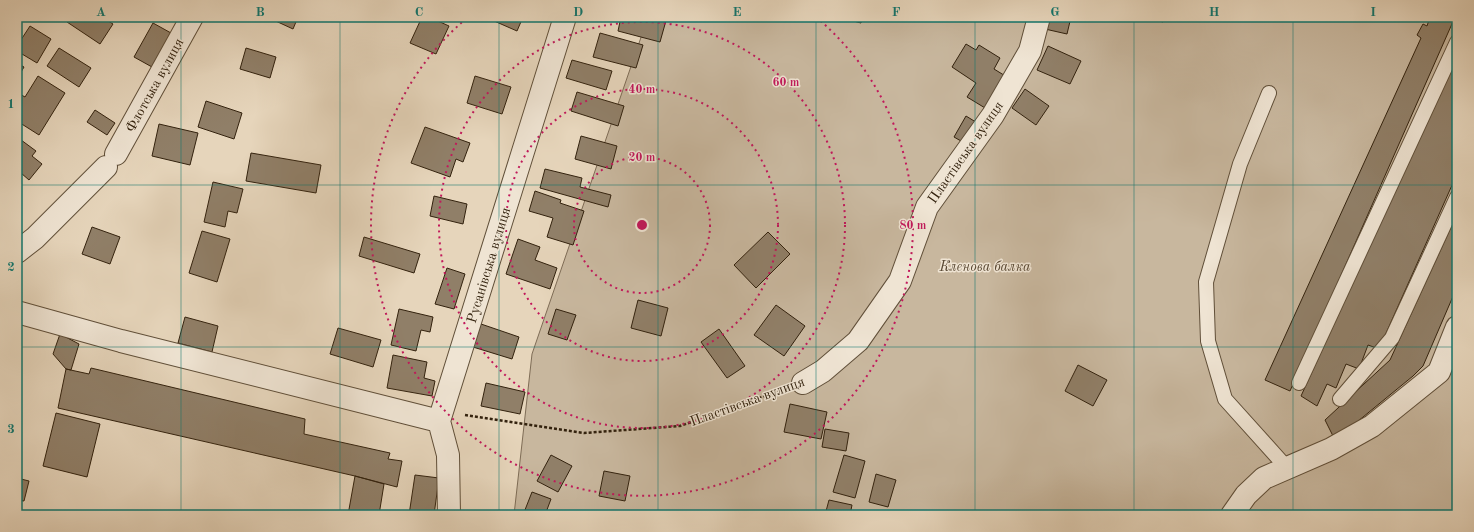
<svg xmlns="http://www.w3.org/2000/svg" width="1474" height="532" viewBox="0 0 1474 532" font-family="'Old Standard TT',serif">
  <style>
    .green { fill: #c8b79e; stroke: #7e6c56 }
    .building { fill: #907f68; stroke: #33220e }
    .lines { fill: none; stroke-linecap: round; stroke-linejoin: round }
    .service-casing { stroke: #604f39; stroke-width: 16 }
    .minor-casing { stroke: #604f39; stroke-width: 24 }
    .path { stroke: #33220e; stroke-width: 2.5; stroke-dasharray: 3 2; stroke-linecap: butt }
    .service { stroke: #efe4d3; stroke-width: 14 }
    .minor { stroke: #efe4d3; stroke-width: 22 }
    .grid { fill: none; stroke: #0f766e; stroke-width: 1; stroke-opacity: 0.55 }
    .ring { fill: none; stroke: #c2185b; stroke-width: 2; stroke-dasharray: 2 4 }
    .labels { text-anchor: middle; stroke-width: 3; stroke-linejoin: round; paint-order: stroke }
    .street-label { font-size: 14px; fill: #33220e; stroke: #efe4d3 }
    .park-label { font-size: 14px; font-style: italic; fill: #584732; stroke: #efe4d3 }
    .centre { fill: #c2185b; stroke: #efe4d3; stroke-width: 2 }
    .ring-label { font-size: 12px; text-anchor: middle; font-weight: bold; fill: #c2185b; stroke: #efe4d3; stroke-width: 3; stroke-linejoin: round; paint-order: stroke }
    .neatline { fill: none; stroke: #0f766e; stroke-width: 1.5 }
    .grid-label { font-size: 13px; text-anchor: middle; font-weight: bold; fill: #0f766e }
  </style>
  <rect width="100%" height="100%" fill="#e6d5bb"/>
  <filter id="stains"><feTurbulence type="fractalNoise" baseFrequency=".005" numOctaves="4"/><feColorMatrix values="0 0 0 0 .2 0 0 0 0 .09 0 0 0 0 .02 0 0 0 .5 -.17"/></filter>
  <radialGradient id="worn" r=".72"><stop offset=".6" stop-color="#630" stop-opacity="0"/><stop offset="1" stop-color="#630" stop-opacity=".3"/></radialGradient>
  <path class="green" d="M648,17H1457V515H514L532,354Z"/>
  <path class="building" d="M70,17H102L113,24L100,44L67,22Z
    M267,17H298L293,29Z
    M422,17H429L449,26L436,54L410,43Z
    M485,17H523L517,31Z
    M621,17H667L660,42L618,31Z
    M838,17H862L861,23Z
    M1047,17H1071L1067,34L1045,29Z
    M1143,17H1164L1163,22Z
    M1430,17H1455L1290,391L1265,380L1421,38L1417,35L1423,24L1427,26Z
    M153,23L171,33L152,67L134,57Z
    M30,26L51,39L37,63L17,51V46Z
    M600,33L643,45L636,68L593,57Z
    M966,44L976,50L979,45L1000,58L994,69L1007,77L990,111L967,97L976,83L952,67Z
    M1048,46L1081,61L1070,84L1037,70Z
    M59,48L91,68L79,87L47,66Z
    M246,48L276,57L270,78L240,69Z
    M1457,56V174L1379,349L1368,345L1359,369L1346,364L1336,388L1327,384L1317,406L1301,396Z
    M572,60L612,71L606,90L566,78Z
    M17,63L24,67L17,79Z
    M38,76L65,93L39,135L17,121V95L18,93L25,97Z
    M475,76L511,87L502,114L467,103Z
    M1025,89L1049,106L1036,125L1012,108Z
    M577,92L624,106L618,126L571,111Z
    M206,101L242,113L234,139L198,127Z
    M95,110L115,123L107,135L87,122Z
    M966,116L979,124L968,145L954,137Z
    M159,124L198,133L190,165L152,156Z
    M425,127L470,143L463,162L456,159L450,177L411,163Z
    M581,136L617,146L611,169L575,159Z
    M17,137L36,151L32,156L42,164L29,180L21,173L17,179Z
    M251,153L321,165L316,193L246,181Z
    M545,169L582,178L580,187L611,195L608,207L540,188Z
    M213,182L243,189L237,213L228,211L225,227L204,222Z
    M535,191L561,200L560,203L584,211L573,245L547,237L553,218L529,211Z
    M434,196L467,204L463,224L430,216Z
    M1457,214V287L1423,366L1413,376L1335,440L1325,420L1390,360Z
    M92,227L120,237L110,264L82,254Z
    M202,231L230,239L217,282L189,273Z
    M768,232L790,254L756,288L734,265Z
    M364,237L420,254L414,273L359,256Z
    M518,239L540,247L535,260L557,268L550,289L506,274Z
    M447,268L465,274L454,309L435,304Z
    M638,300L668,308L661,336L631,328Z
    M776,305L805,326L784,356L754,335Z
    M399,309L433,317L430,332L421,330L416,351L391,345Z
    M556,309L576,315L567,340L548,334Z
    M185,317L218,326L212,352L178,343Z
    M481,324L519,337L512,359L473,347Z
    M338,328L381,340L373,367L330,354Z
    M719,329L745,366L727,378L701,342Z
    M60,334L79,344L71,370L66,369L53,354Z
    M393,355L427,362L424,378L435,381L432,396L387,388Z
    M1078,365L1107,380L1093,406L1065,391Z
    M91,368L305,419L304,434L390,453L388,459L402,461L397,487L355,476L58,408L66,369L89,374Z
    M486,383L525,392L520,414L481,406Z
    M790,404L827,412L821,439L784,432Z
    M56,413L100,424L87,477L43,466Z
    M825,429L849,433L846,451L822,447Z
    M551,455L572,466L558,492L537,481Z
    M844,455L865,461L855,498L833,492Z
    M604,471L630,476L625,501L599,496Z
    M876,474L896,480L888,507L869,502Z
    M415,475L439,478L434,515H409Z
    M355,476L384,484L379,515H348Z
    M17,478L29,481L24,501L17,500Z
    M532,492L551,499L545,515H523Z
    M829,500L852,505L850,515H825Z
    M1457,500V515H1451Z"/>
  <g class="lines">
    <defs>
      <path id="service" d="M1269,93L1240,164L1206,282L1208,341L1225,399L1287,468
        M1299,383L1457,42
        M1340,399L1392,338L1457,197"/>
      <path id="minor" d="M116,154L192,17
        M17,252L35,238L106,167
        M17,312L121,341L439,421
        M803,383L823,371L858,341L900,281L927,207L993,115L1030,51L1039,17
        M449,515L448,455L439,421L565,17
        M1232,515L1246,495L1264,478L1331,449L1372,426L1439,372L1457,327"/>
    </defs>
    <use href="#service" class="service-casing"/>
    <use href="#minor" class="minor-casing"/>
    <path class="path" d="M465,415L584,433L680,426L782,390"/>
    <use href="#service" class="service"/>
    <use href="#minor" class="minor"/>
  </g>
  <path class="grid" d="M181,17V515M340,17V515M499,17V515M658,17V515M816,17V515M975,17V515M1134,17V515M1293,17V515M17,185H1457M17,347H1457"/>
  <g class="ring">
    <circle cx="642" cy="225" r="68"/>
    <circle cx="642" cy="225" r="136"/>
    <circle cx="642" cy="225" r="203"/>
    <path d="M816 17A271 271 0 1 1 468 17"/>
  </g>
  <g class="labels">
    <g class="street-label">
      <text transform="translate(154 85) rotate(-61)" y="5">Флотська вулиця</text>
      <text transform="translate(965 152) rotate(-55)" y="5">Пластівська вулиця</text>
      <text transform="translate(488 265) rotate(-73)" y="5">Русанівська вулиця</text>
      <text transform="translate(747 401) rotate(-20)" y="5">Пластівська вулиця</text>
    </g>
    <g class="park-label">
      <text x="985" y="271">Кленова балка</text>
    </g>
  </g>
  <circle cx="642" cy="225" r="6" class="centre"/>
  <g class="ring-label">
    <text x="786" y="86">60 m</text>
    <text x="642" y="93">40 m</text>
    <text x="642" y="161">20 m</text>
    <text x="913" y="229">80 m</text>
  </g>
  <rect width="1474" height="532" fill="none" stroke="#e6d5bb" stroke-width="44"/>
  <rect x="22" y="22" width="1430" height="488" class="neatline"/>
  <g class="grid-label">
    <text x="101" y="16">A</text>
    <text x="260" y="16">B</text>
    <text x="419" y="16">C</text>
    <text x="578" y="16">D</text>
    <text x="737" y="16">E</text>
    <text x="896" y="16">F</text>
    <text x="1055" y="16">G</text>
    <text x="1214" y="16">H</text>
    <text x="1373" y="16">I</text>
    <text x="11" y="108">1</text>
    <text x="11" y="271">2</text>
    <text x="11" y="433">3</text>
  </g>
  <rect width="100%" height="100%" filter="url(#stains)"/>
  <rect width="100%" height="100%" fill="url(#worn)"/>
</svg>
